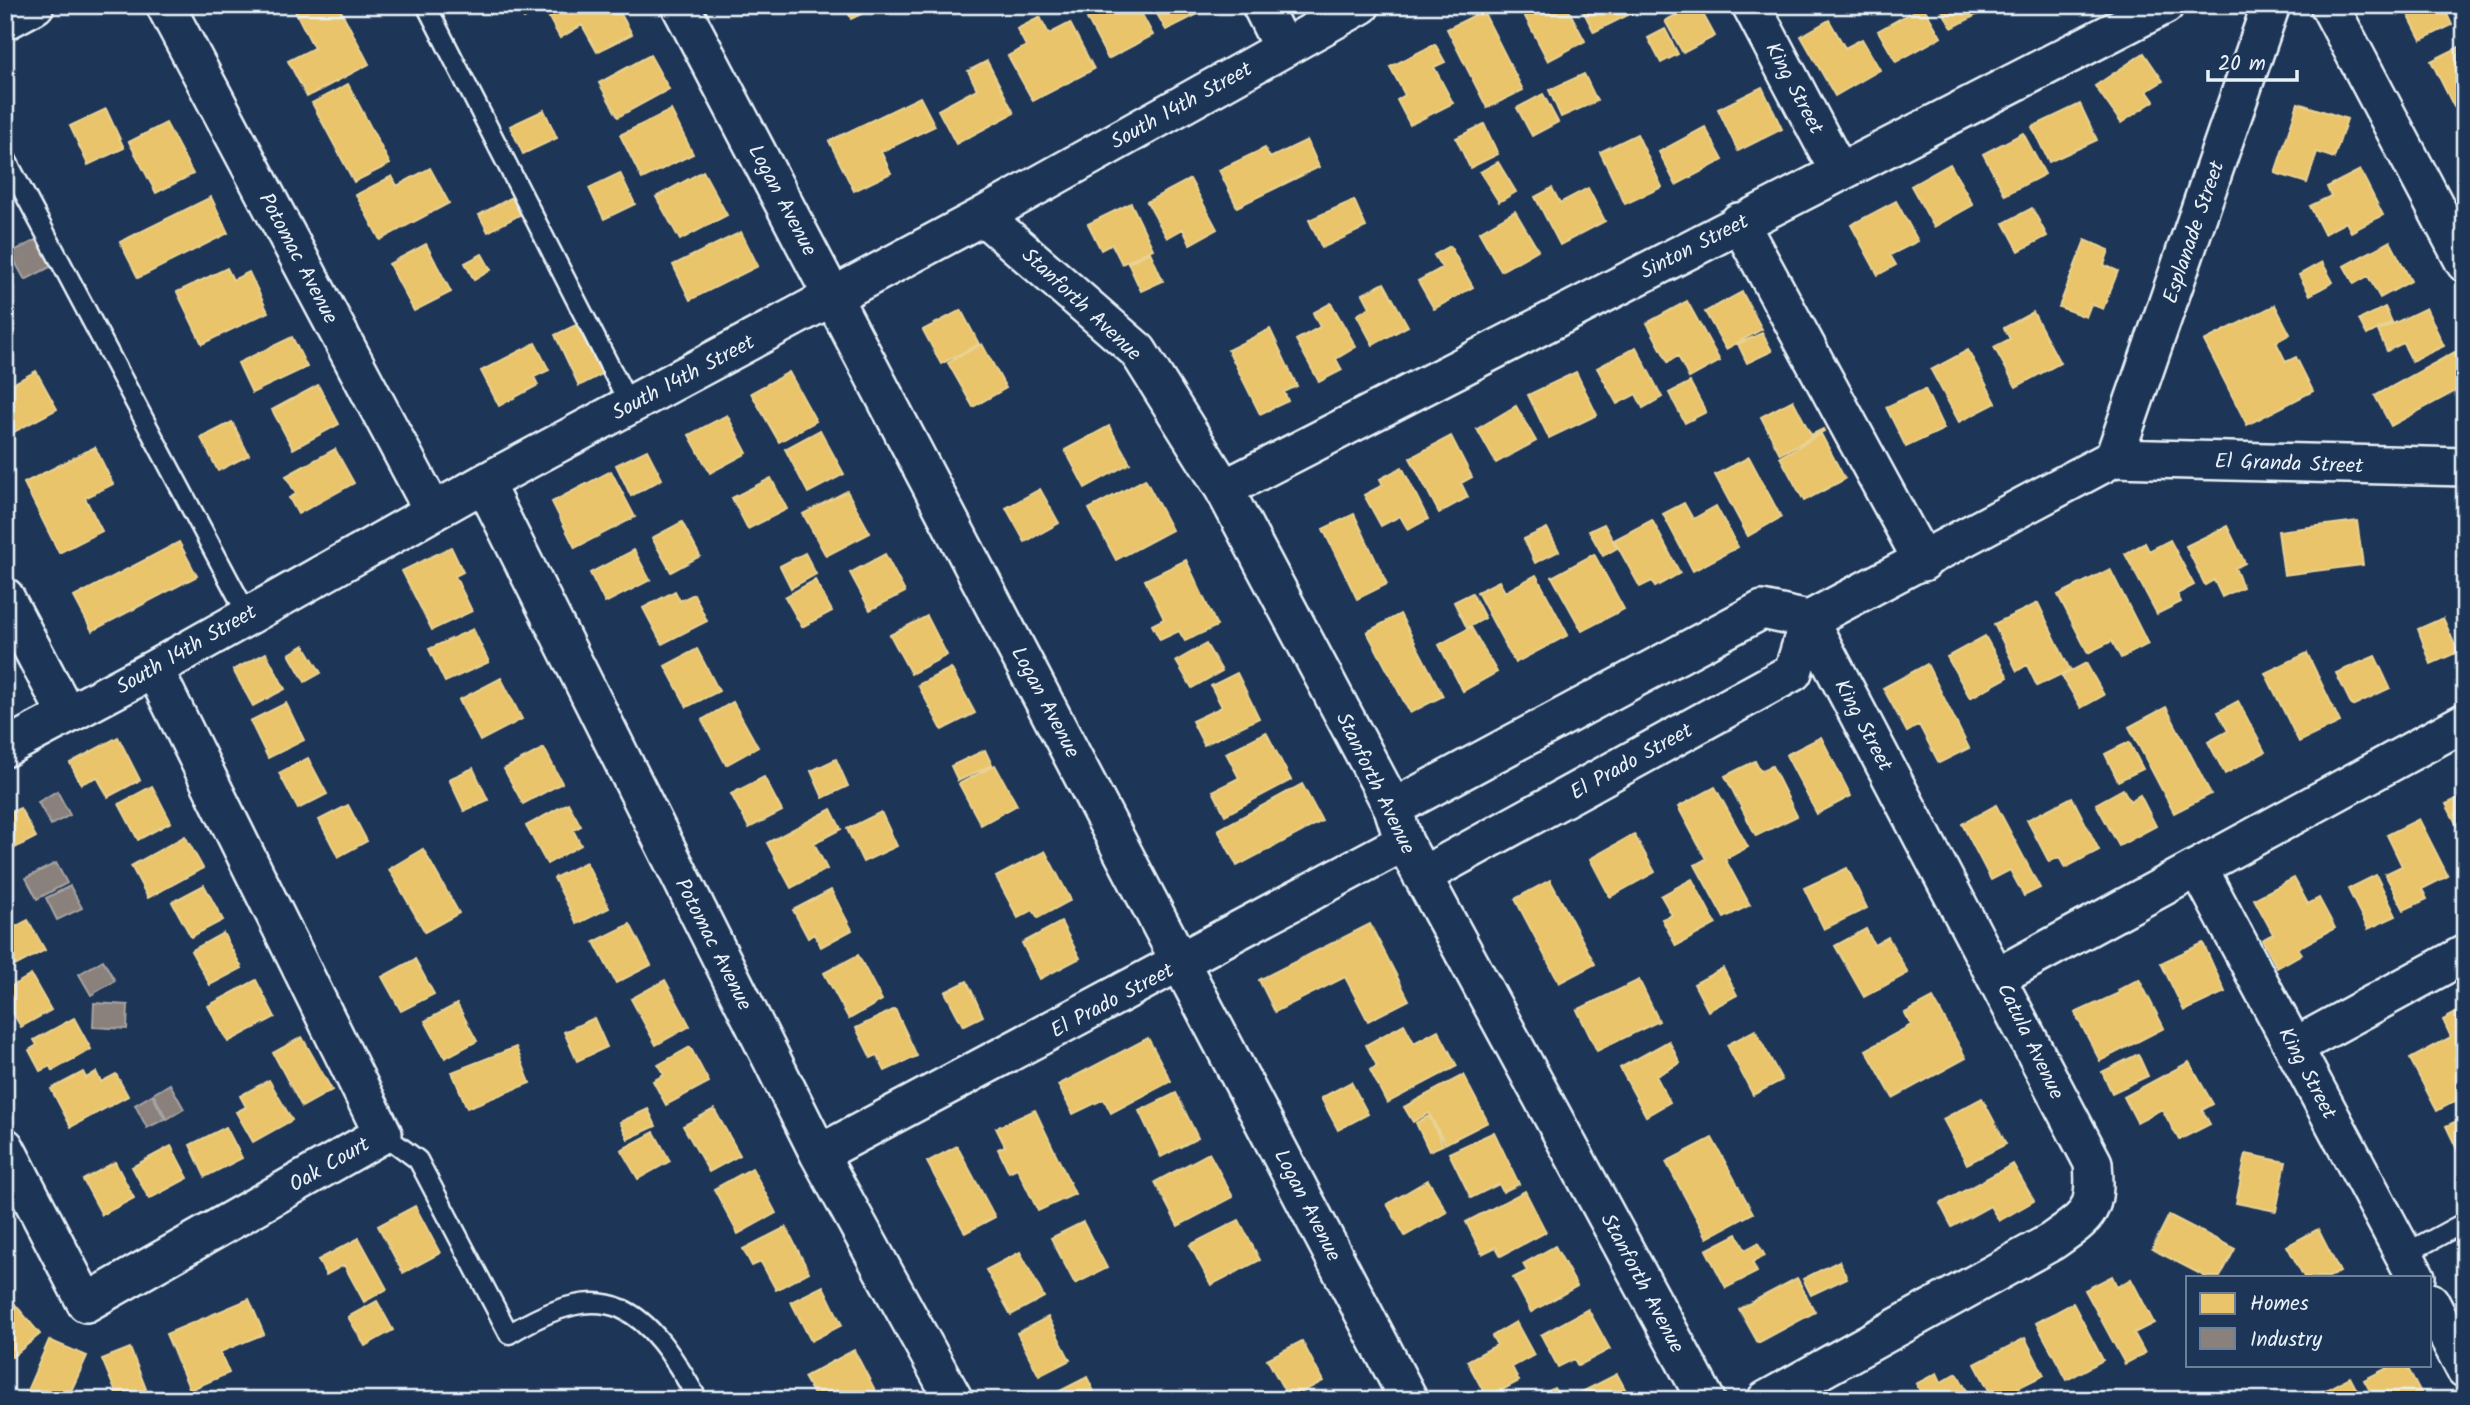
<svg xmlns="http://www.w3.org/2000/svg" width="2470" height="1405" viewBox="0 0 2470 1405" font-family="Kalam,sans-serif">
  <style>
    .homes { fill: #e9c46a; stroke: #e9d295; stroke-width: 2 }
    .industry { fill: #8a817c; stroke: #a6a3a1; stroke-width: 2 }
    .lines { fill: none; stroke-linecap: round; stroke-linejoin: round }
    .service-casing { stroke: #e8f1f8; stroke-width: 23 }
    .minor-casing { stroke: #e8f1f8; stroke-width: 42 }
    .service { stroke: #1d3557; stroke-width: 18 }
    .minor { stroke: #1d3557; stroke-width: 37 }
    .labels { text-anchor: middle; stroke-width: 7; stroke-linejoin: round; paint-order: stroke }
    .street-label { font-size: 21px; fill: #e8f1f8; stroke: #1d3557 }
  </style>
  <rect width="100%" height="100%" fill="#1d3557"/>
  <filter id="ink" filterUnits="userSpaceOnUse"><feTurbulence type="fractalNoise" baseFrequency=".0143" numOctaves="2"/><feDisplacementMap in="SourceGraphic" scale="14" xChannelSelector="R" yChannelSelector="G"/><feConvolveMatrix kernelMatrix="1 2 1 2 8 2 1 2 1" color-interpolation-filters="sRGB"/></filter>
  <g filter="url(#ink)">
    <path class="homes" d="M302,5H338L369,64L307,97L288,61L314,48L294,9Z
      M516,5H549L524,19Z
      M572,5H616L632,34L597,52L582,25L560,38L549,18Z
      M845,5H875L876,7L851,19Z
      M1112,5H1137L1153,35L1108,59L1087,19Z
      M1152,5H1216L1166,30Z
      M1519,5H1566L1585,41L1548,61Z
      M1580,5H1628L1632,13L1594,32Z
      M1694,5H1698L1715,36L1683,53L1665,21Z
      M1939,5H1995L1952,28Z
      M2403,5H2443L2452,25L2421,40Z
      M1923,6L1941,37L1896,62L1878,31Z
      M1483,11L1523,90L1487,108L1447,29Z
      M1040,17L1049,34L1070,23L1094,69L1033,101L1008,56L1026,46L1017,29Z
      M1829,20L1845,48L1862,39L1880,70L1835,96L1801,36Z
      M1665,29L1678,54L1661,63L1648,38Z
      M1435,44L1445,62L1434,67L1453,103L1410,125L1397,100L1405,95L1390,67Z
      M2465,44V101L2454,107L2431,61Z
      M2144,53L2163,81L2147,91L2154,101L2121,123L2095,86Z
      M650,55L669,89L618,117L599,83Z
      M987,61L1014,113L956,144L938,110L977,89L968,71Z
      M1584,74L1597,101L1561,117L1549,90Z
      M348,84L390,164L354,182L312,103Z
      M1762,87L1782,129L1738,151L1718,109Z
      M1543,94L1558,122L1532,136L1517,108Z
      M920,97L935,126L881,152L891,173L854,191L829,141Z
      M2298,103L2347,119L2334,158L2317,152L2307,183L2275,173Z
      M2080,104L2097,140L2049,162L2032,127Z
      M106,109L124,148L88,165L70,126Z
      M544,110L557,138L523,154L510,126Z
      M671,110L693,154L642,179L620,135Z
      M166,123L193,174L156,193L129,142Z
      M1484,124L1498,154L1470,168L1456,138Z
      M1705,127L1723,160L1676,185L1659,152Z
      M2023,133L2045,174L2005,195L1983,154Z
      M1637,134L1662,187L1625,204L1600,152Z
      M1307,140L1319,167L1237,207L1219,170L1265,148L1270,158Z
      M1498,162L1516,192L1499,202L1480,172Z
      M1950,164L1973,205L1934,227L1911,186Z
      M430,168L449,203L380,240L356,195L392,176L397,186Z
      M2360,170L2383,215L2351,232L2346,222L2324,234L2310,206L2331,196L2327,187Z
      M703,171L727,215L680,240L656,197Z
      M620,173L635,204L604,219L589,188Z
      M1190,179L1217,229L1190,244L1183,229L1167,238L1147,202Z
      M1552,188L1560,203L1588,188L1605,221L1560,245L1535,197Z
      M514,196L523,213L488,232L479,215Z
      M211,197L228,233L138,278L120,242Z
      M1354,200L1366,227L1322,248L1309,220Z
      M1896,201L1918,241L1890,255L1896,265L1878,275L1851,225Z
      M1131,203L1153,249L1122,264L1112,244L1101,250L1088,224Z
      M2032,208L2047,236L2019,251L2004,223Z
      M1515,211L1538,250L1501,271L1479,232Z
      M741,232L758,266L690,300L673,265Z
      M2085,240L2109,250L2104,265L2118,271L2103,309L2091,304L2086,317L2059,307Z
      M2390,241L2411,281L2380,298L2368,276L2354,284L2344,266Z
      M426,244L451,292L414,311L389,264Z
      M1450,246L1473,287L1434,309L1418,281L1442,268L1434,255Z
      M1150,252L1163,281L1141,291L1128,263Z
      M482,254L491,270L474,280L465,263Z
      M2322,262L2333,282L2310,295L2299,275Z
      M227,268L233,280L249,272L268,312L202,344L177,292Z
      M1384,283L1408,326L1373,345L1357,315L1370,307L1363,294Z
      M1742,292L1762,329L1726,349L1705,312Z
      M1687,301L1720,361L1689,378L1678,356L1668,362L1647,323Z
      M1331,303L1356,347L1336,359L1342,370L1319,382L1296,340L1320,327L1313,313Z
      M2275,305L2290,334L2276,342L2286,362L2296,357L2313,391L2247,425L2204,341Z
      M2385,307L2392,322L2367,335L2359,320Z
      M2426,308L2444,346L2412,361L2403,343L2387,351L2378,331Z
      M961,310L979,344L941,364L923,330Z
      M2033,312L2060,363L2016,387L1994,347L2010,339L2004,328Z
      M580,323L604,373L579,386L555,335Z
      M1270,329L1297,386L1284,392L1288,401L1260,414L1228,350Z
      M1762,333L1772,351L1747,363L1738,344Z
      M292,337L307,367L252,393L238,363Z
      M535,343L549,370L534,377L538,385L499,406L481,371Z
      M982,344L1006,388L973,407L948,363Z
      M1636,347L1662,397L1643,408L1636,394L1617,404L1597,368Z
      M1968,350L1996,403L1959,422L1931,370Z
      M2455,352L2465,372V386L2391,426L2375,396Z
      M36,371L57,409L14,432L5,416V388Z
      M789,372L816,421L779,442L751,393Z
      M1576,372L1597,415L1549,438L1528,395Z
      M1690,382L1706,412L1685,423L1669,393Z
      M318,385L339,424L293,449L272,410Z
      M1925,389L1944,429L1906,447L1886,407Z
      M1793,400L1811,435L1823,429L1824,431L1780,454L1761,417Z
      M1516,406L1536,441L1496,463L1477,429Z
      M727,415L747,453L710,473L689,435Z
      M232,422L249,455L218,471L201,438Z
      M1109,426L1130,463L1085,488L1065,450Z
      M820,430L844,474L808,493L785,449Z
      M1821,434L1845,479L1804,501L1780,457Z
      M1451,436L1472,477L1461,483L1468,497L1439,513L1410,458Z
      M95,447L113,484L85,498L102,531L59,553L24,483Z
      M335,449L354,483L298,514L289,498L296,494L286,476Z
      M647,450L662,479L631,496L616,465Z
      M1749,457L1781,517L1748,536L1715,475Z
      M1402,467L1428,519L1408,530L1400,516L1381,526L1364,495L1383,485L1380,479Z
      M611,471L635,517L575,548L552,502Z
      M771,478L787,509L748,529L732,498Z
      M1145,479L1172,530L1116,560L1089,509Z
      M1040,489L1059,523L1025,542L1006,508Z
      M847,491L870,533L826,556L803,514Z
      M1684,503L1693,519L1716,506L1738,547L1693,571L1663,514Z
      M1354,514L1387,584L1357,599L1323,529Z
      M1652,520L1680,573L1655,587L1652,581L1640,587L1614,540Z
      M2357,521L2363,565L2284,575L2278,531Z
      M682,522L700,556L671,572L652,538Z
      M1604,524L1617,548L1603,556L1589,531Z
      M2227,526L2245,563L2235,568L2243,587L2222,597L2214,580L2205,585L2186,546Z
      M1547,528L1559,551L1535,563L1524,539Z
      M2170,540L2194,585L2177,594L2181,602L2157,614L2125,554L2145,543L2149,551Z
      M179,542L197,576L92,631L74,597Z
      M451,547L463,572L455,576L472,611L432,630L402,571Z
      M634,550L650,580L605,603L590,573Z
      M805,553L816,574L791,588L780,566Z
      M885,554L905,592L870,610L850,573Z
      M1594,554L1624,609L1582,631L1552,577Z
      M1186,560L1217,626L1185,641L1179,631L1160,640L1152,625L1164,619L1145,580Z
      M2110,569L2148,644L2121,658L2112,641L2088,653L2058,595Z
      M1536,575L1568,635L1515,663L1477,592L1499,581L1505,592Z
      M815,580L832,611L802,627L785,597Z
      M675,591L680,601L694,594L707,621L662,644L643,608Z
      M1472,593L1485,618L1467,628L1454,602Z
      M2038,603L2070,670L2037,686L2027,665L2017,671L1994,624Z
      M1400,614L1443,696L1410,713L1367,632Z
      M927,616L947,655L911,674L890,635Z
      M2443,618L2458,652L2431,664L2418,629Z
      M1471,627L1497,672L1463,691L1439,645Z
      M473,629L489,662L445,682L429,649Z
      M1985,636L2008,677L1970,698L1947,657Z
      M1206,644L1222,671L1192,688L1176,661Z
      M304,645L321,673L305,682L289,654Z
      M697,649L719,691L687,707L665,666Z
      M266,653L285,689L253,706L233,670Z
      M2307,653L2340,722L2299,742L2265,673Z
      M2375,656L2390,688L2352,706L2336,673Z
      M2086,663L2104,695L2081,708L2062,676Z
      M1927,664L1969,748L1939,763L1919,725L1907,732L1883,688Z
      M951,668L975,713L942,730L918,685Z
      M1237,673L1259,718L1204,745L1192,721L1222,707L1211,686Z
      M501,678L522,719L480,741L459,700Z
      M2238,701L2265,752L2225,774L2208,742L2228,731L2218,712Z
      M733,702L758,747L726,765L702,720Z
      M286,703L304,740L268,758L250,721Z
      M2166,707L2211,794L2174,813L2129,727Z
      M1266,732L1291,780L1225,815L1213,791L1239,778L1226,753Z
      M118,737L140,780L108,797L97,777L81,784L70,763Z
      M1821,737L1851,796L1817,814L1786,755Z
      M2129,742L2143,769L2118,781L2105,754Z
      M544,748L562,783L523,804L504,769Z
      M985,750L992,765L958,781L951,766Z
      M308,758L327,794L298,809L279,773Z
      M836,759L848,786L823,798L811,771Z
      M1755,761L1760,771L1772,766L1797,816L1756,836L1725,776Z
      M995,765L1017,805L981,825L959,784Z
      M473,768L488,800L464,811L449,779Z
      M764,777L782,811L749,828L731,794Z
      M1302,784L1322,821L1237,866L1218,830Z
      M152,786L171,822L138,840L119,804Z
      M1715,787L1748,847L1725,859L1750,905L1724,918L1695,865L1706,859L1678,807Z
      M2123,789L2130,801L2140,795L2156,826L2119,846L2096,804Z
      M2465,795V841L2446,804Z
      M2072,797L2099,850L2065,868L2059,857L2049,862L2027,820Z
      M568,803L581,826L573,830L581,845L547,864L526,826Z
      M348,805L367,841L338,857L319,820Z
      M1996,805L2040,888L2024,896L2010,870L1991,880L1962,824Z
      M20,808L36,837L5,853V815Z
      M831,809L841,829L814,843L827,869L791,888L767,843Z
      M881,812L897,846L863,862L847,829Z
      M2419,819L2448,876L2422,889L2427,899L2404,910L2385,874L2402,866L2387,835Z
      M1634,834L1655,872L1610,897L1590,859Z
      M185,836L203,868L148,898L131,866Z
      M423,849L459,913L425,932L389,869Z
      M1045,851L1071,900L1038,918L1033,910L1018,918L996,877Z
      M586,862L609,908L577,924L554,878Z
      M1847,868L1867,908L1824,929L1804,888Z
      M2376,875L2396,916L2368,929L2348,889Z
      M2294,878L2308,904L2319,898L2335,928L2298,948L2302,954L2277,968L2262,940L2273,934L2254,899Z
      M1692,879L1716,924L1676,946L1662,919L1672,915L1661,896Z
      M1550,880L1595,964L1559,983L1515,899Z
      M204,885L223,920L191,937L172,902Z
      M831,890L852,930L821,947L814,934L808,938L793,910Z
      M28,920L45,950L5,971V932Z
      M1061,922L1080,958L1040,979L1022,943Z
      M630,924L651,965L616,983L594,942Z
      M1370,924L1409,1000L1368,1021L1345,977L1275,1012L1259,980Z
      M1866,929L1874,945L1888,937L1908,973L1864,997L1835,946Z
      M223,933L242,968L210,985L191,951Z
      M2203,943L2225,992L2184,1011L2161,963Z
      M858,955L882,1000L849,1019L824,973Z
      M415,959L434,994L401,1011L382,977Z
      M1723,968L1737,995L1708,1011L1694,984Z
      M31,975L51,1010L21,1027L5,999V990Z
      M2139,979L2164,1028L2100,1061L2075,1013L2119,993L2118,990Z
      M256,980L275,1017L228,1042L208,1006Z
      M665,980L690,1026L656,1045L631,999Z
      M1639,980L1659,1021L1597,1051L1577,1010Z
      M967,981L983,1016L963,1026L945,992Z
      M1933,998L1966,1058L1893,1098L1866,1050L1911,1025L1905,1013Z
      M457,1004L477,1041L445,1058L425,1021Z
      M2465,1008V1054L2454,1059L2465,1081V1096L2437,1111L2410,1059L2451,1037L2443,1020Z
      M895,1009L917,1056L885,1071L877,1055L871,1058L856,1028Z
      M74,1018L91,1049L52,1071L50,1066L40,1071L29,1050L37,1045L34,1040Z
      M594,1018L607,1047L577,1061L564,1032Z
      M1404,1024L1414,1043L1438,1030L1457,1066L1387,1103L1370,1070L1377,1066L1366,1045Z
      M1755,1030L1782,1080L1753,1095L1727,1045Z
      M302,1037L332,1090L302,1107L273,1053Z
      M1148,1038L1171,1081L1111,1113L1104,1099L1073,1114L1058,1085Z
      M1669,1041L1680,1063L1656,1076L1670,1102L1646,1116L1620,1068Z
      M516,1047L530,1083L467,1108L452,1072Z
      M690,1047L709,1082L666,1105L653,1081L664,1075L658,1065Z
      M2138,1054L2148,1076L2112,1093L2102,1072Z
      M2189,1062L2213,1104L2202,1110L2210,1124L2179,1140L2162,1109L2137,1122L2124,1097Z
      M83,1072L86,1078L96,1072L101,1082L116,1074L128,1096L71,1127L51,1089Z
      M1463,1075L1488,1122L1445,1144L1429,1113L1413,1122L1404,1107Z
      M269,1080L292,1120L253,1142L236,1112L246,1107L240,1096Z
      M1351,1082L1368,1114L1338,1130L1321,1098Z
      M1176,1093L1198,1138L1161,1157L1139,1111Z
      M1982,1098L2006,1144L1967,1164L1943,1119Z
      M648,1109L656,1126L628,1139L620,1122Z
      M714,1109L740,1155L709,1172L683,1126Z
      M1035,1110L1075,1194L1038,1211L1017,1168L1009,1172L998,1149L1005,1146L996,1128Z
      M1429,1116L1443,1145L1429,1151L1416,1123Z
      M2465,1117V1166L2446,1126Z
      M226,1127L242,1158L205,1177L190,1145Z
      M654,1132L670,1161L638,1179L621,1150Z
      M1494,1132L1519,1184L1503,1192L1499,1184L1471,1198L1449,1153Z
      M1712,1138L1753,1213L1707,1238L1666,1162Z
      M171,1146L188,1178L149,1199L132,1167Z
      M957,1146L995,1217L965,1233L927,1162Z
      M1209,1153L1233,1197L1178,1226L1155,1182Z
      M2246,1154L2286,1162L2276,1211L2236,1203Z
      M115,1162L134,1198L102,1215L83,1180Z
      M2013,1164L2034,1201L1999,1221L1990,1206L1952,1227L1940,1204Z
      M752,1168L776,1213L738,1234L714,1189Z
      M1428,1180L1447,1212L1405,1236L1387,1204Z
      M1525,1191L1546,1232L1501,1256L1496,1247L1482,1254L1466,1222Z
      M415,1206L440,1253L403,1273L378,1226Z
      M2169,1215L2235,1249L2220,1277H2206L2152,1249Z
      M1239,1220L1260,1260L1211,1285L1190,1245Z
      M1083,1222L1107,1268L1075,1284L1051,1238Z
      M786,1227L809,1272L776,1290L761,1262L752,1266L743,1249Z
      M2318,1229L2340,1272L2329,1277H2304L2287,1246Z
      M1737,1234L1745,1250L1758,1243L1765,1256L1752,1262L1757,1272L1726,1288L1706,1250Z
      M359,1238L387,1289L364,1302L344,1265L326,1275L318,1260Z
      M1555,1246L1577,1286L1531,1312L1513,1278L1527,1271L1523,1264Z
      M1020,1252L1044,1297L1011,1315L986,1270Z
      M1839,1261L1847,1278L1811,1295L1803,1279Z
      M2112,1276L2117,1287L2131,1279L2154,1323L2134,1333L2145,1353L2125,1364L2085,1290Z
      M1797,1278L1815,1312L1758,1343L1739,1309Z
      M823,1286L842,1325L811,1341L791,1302Z
      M249,1299L264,1334L220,1352L229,1373L190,1390L166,1334Z
      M377,1301L393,1330L365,1346L348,1317Z
      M13,1302L40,1334L12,1357L5,1349V1308Z
      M2073,1303L2103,1360L2067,1380L2036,1323Z
      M1588,1309L1610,1349L1578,1366L1574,1359L1558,1367L1541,1335Z
      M1048,1317L1070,1360L1039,1376L1017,1333Z
      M1516,1322L1534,1355L1512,1367L1519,1381L1487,1398L1467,1361L1497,1345L1492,1336Z
      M2025,1338L2044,1375L1994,1400L1975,1364Z
      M49,1340L87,1356L67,1400H41L26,1393Z
      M1302,1341L1323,1381L1289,1399L1267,1359Z
      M130,1348L146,1389L119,1400L102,1359Z
      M854,1350L876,1392L862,1400H817L804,1377Z
      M2393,1365H2406L2425,1400H2375L2364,1380Z
      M1937,1373L1941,1382L1957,1373L1972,1400H1925L1916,1384Z
      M1617,1374L1631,1400H1578L1576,1395Z
      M1087,1377L1098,1400H1057L1054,1394Z
      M2350,1377L2362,1400H2319L2316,1395Z
      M1554,1388L1561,1400H1533Z"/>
    <path class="industry" d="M40,238L54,265L25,280L10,253Z
      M57,791L70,815L51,825L38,802Z
      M56,863L67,883L37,899L26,878Z
      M70,886L82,908L57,920L46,898Z
      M103,960L115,981L91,995L79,974Z
      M94,1003L128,1005L127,1029L93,1027Z
      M170,1084L184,1109L167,1119L153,1094Z
      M152,1095L165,1119L147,1128L135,1105Z"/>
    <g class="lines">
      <defs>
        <path id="service" d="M426,5L630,406
          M5,157L247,614
          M383,1134L418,1160L509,1334C609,1273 646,1306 698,1400
          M2404,1255L2465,1222"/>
        <path id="minor" d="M165,5L433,511
          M680,5L1409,1400
          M1261,5L1282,47
          M1751,5L1839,172
          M2329,5L2465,263
          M5,21L35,5
          M983,216L1138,351L1224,489L1393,808L1404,842L1706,1400
          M1739,222L1923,562
          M2114,458L2271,5
          M2114,458L2465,467
          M484,483L819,1154L954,1400
          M1224,489L2165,5
          M5,597L67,715
          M5,748L154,669L484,483L983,216L1361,5
          M1393,808L1762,610L1809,620L2114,458
          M2199,869L2416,1277
          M1422,876L1793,672L1809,620
          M1997,977L2465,722
          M2294,1047L2465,954
          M5,1147L86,1303L383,1134L154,669
          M819,1154L1404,842
          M2430,1302L2465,1369
          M1766,1400L2051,1242C2090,1215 2097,1211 2093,1163L1809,620"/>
      </defs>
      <use href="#service" class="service-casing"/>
      <use href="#minor" class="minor-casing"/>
      <use href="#service" class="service"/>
      <use href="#minor" class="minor"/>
    </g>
  </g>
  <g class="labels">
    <g class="street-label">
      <text transform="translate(1795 88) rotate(62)" y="7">King Street</text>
      <text transform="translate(1181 105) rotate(-29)" y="7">South 14th Street</text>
      <text transform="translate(783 200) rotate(62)" y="7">Logan Avenue</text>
      <text transform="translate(2193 232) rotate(-71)" y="7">Esplanade Street</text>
      <text transform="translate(1694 246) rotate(-27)" y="7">Sinton Street</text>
      <text transform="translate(299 258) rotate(62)" y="7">Potomac Avenue</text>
      <text transform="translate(1082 304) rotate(43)" y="7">Stanforth Avenue</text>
      <text transform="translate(683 377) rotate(-28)" y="7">South 14th Street</text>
      <text transform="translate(2289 463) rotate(2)" y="7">El Granda Street</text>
      <text transform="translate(186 649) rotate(-30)" y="7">South 14th Street</text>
      <text transform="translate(1046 702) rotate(62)" y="7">Logan Avenue</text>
      <text transform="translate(1864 725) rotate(62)" y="7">King Street</text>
      <text transform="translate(1631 761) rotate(-29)" y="7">El Prado Street</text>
      <text transform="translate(1376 783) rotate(64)" y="7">Stanforth Avenue</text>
      <text transform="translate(714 944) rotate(63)" y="7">Potomac Avenue</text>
      <text transform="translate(1112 1000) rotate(-28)" y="7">El Prado Street</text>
      <text transform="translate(2031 1041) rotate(64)" y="7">Catula Avenue</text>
      <text transform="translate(2308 1073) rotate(62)" y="7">King Street</text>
      <text transform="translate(329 1164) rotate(-30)" y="7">Oak Court</text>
      <text transform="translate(1308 1205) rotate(63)" y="7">Logan Avenue</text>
      <text transform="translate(1643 1283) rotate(62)" y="7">Stanforth Avenue</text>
    </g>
  </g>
  <rect width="2470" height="1405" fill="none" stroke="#1d3557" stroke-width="28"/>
  <rect x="14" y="14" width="2442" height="1377" fill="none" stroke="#e8f1f8" stroke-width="2.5" filter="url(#ink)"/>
  <rect x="2186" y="1276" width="245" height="91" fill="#1d3557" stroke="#6e8097" stroke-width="2"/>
  <rect x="2200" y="1293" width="35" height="21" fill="#e9c46a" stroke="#6e8097" stroke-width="2"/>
  <text x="2250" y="1310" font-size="21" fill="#e8f1f8">Homes</text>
  <rect x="2200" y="1328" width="35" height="21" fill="#8a817c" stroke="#6e8097" stroke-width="2"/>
  <text x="2250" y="1346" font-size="21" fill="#e8f1f8">Industry</text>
  <path d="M2208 70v10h89v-10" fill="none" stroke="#e8f1f8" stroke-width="3.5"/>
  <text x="2218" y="70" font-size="21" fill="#e8f1f8" stroke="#1d3557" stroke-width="5" paint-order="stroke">20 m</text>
</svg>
